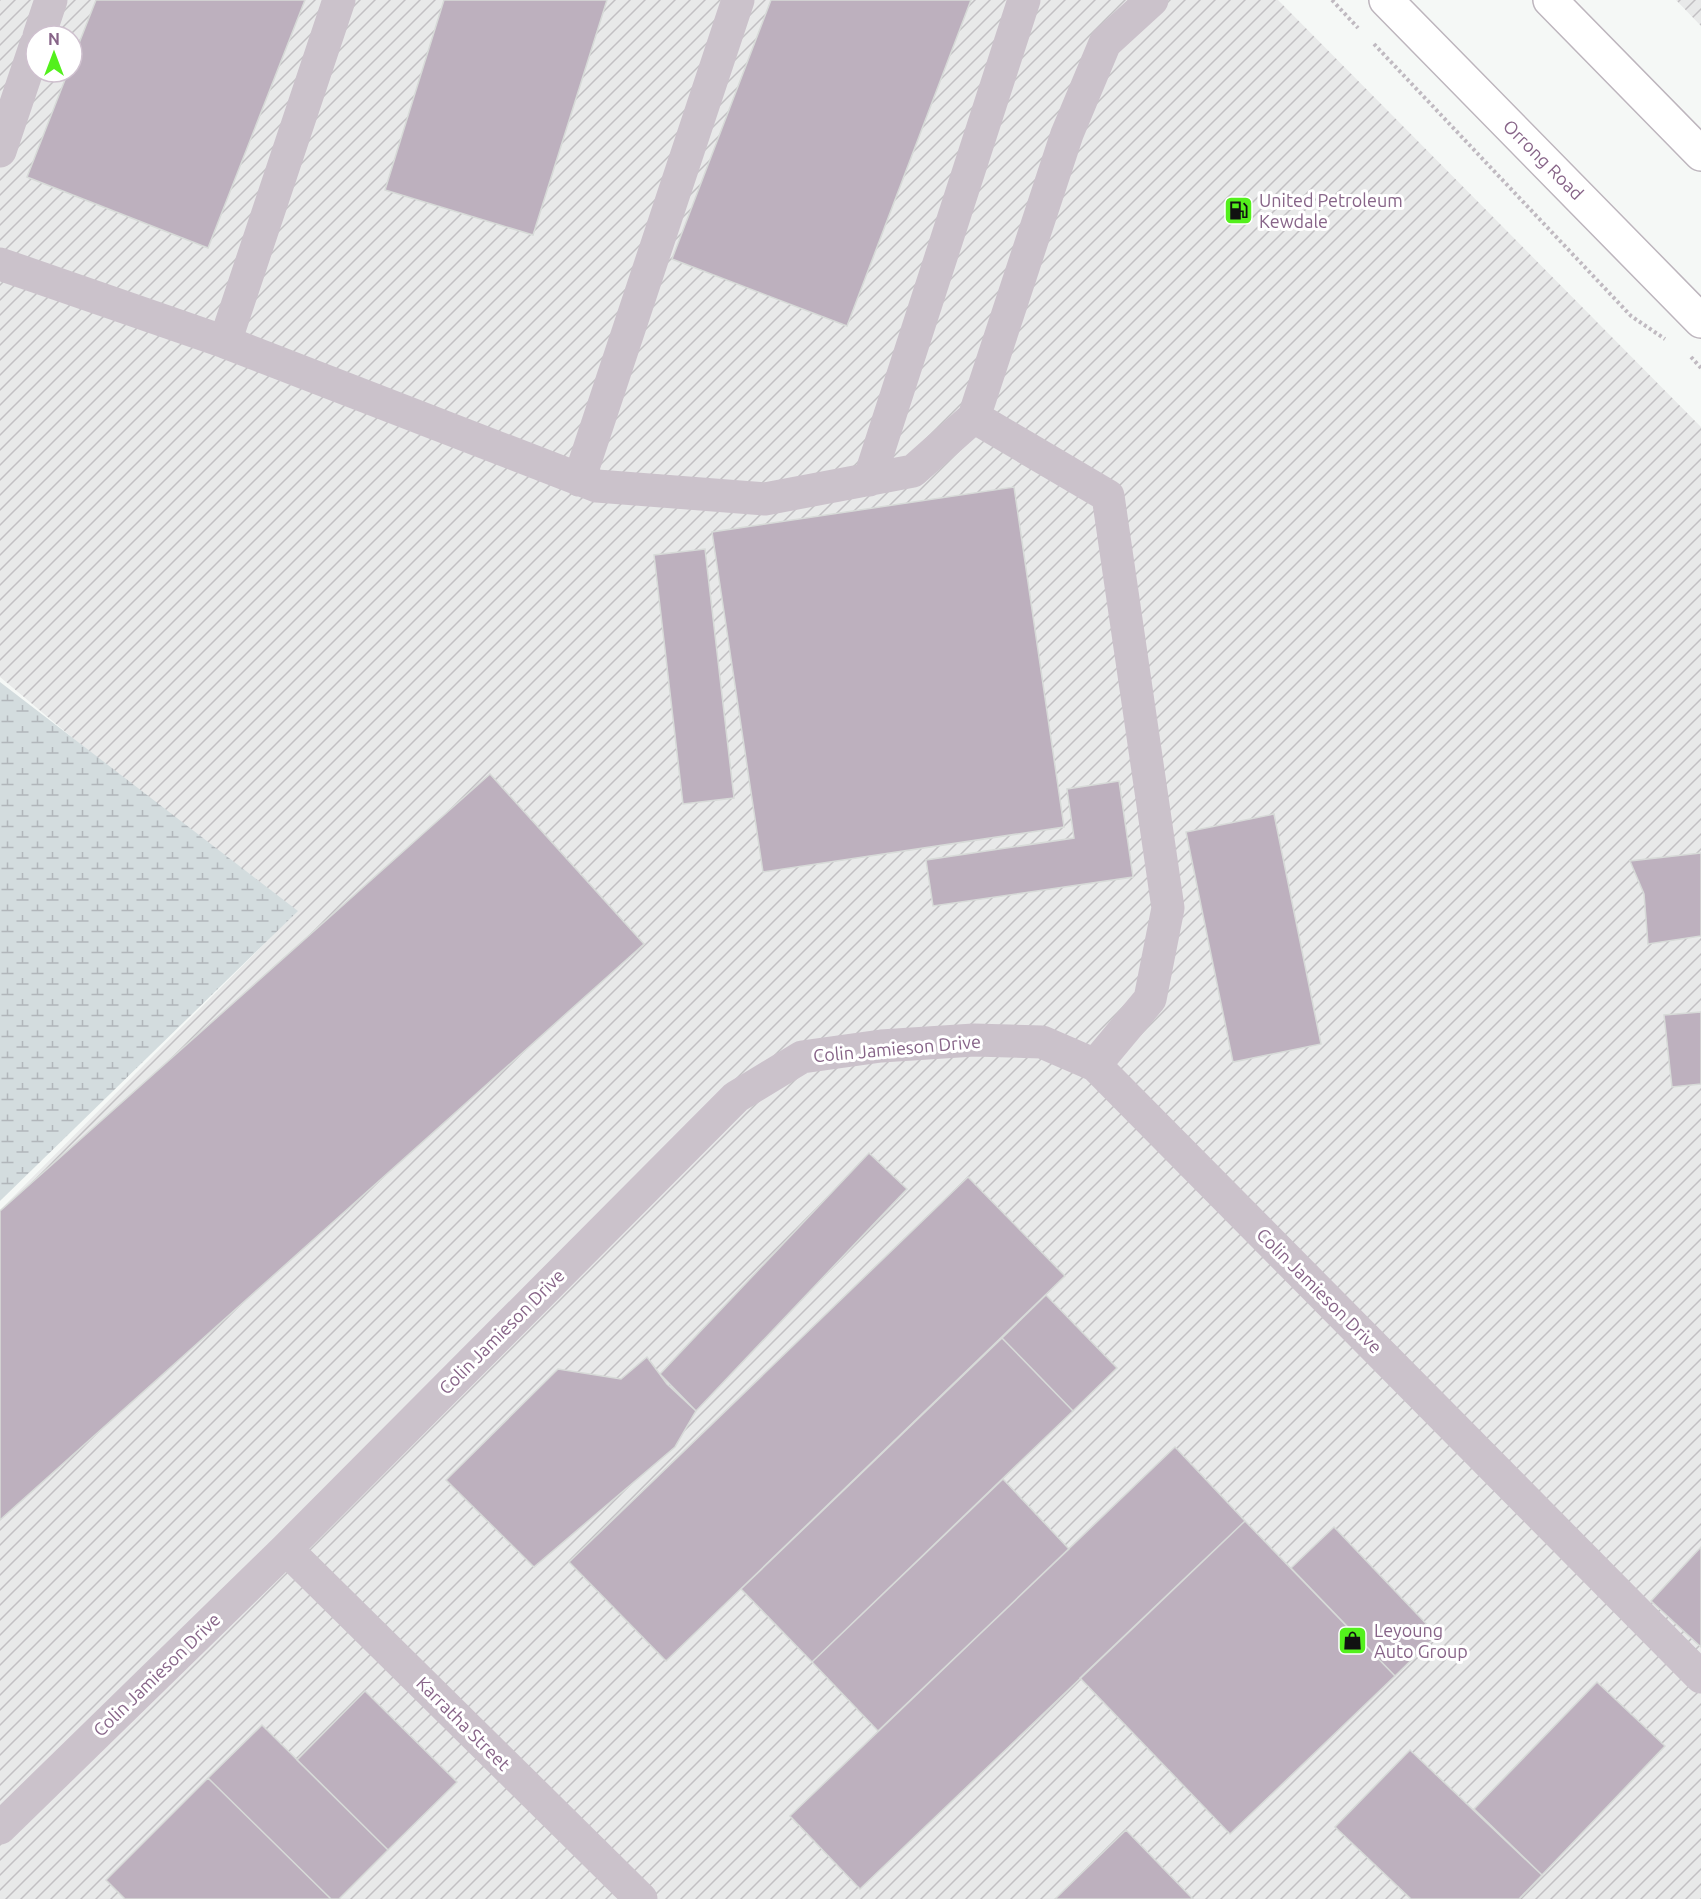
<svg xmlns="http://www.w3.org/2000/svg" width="1701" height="1899" viewBox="0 0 1701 1899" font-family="Ubuntu,sans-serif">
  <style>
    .industrial { fill: url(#industrial-furrows); fill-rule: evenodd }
    .wetland { fill: url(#wetland-marsh) }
    .building { fill: #bdb0be; stroke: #d7dad8; stroke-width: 1.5 }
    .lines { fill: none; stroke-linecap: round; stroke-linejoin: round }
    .highway-casing { stroke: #bdb5bd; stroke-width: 36 }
    .path { stroke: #c0bac1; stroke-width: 4; stroke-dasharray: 3 3; stroke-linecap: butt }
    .minor { stroke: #cbc2cb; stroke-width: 33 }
    .highway { stroke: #fff; stroke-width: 33 }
    .labels { text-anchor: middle; stroke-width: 6; stroke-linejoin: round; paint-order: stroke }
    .street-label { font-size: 18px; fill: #876488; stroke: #fff }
    .poi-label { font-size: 18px; fill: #876488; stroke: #fff; text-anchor: start }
  </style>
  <defs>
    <pattern id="industrial-furrows" width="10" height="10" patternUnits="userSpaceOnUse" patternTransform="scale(1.5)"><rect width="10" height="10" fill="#e8e9e9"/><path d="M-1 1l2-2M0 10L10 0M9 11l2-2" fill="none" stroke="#c2c0c3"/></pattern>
    <pattern id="wetland-marsh" width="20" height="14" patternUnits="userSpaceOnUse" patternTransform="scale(1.5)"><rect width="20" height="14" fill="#d3dcde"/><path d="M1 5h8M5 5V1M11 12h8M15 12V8" fill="none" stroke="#b1b6ba"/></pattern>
  </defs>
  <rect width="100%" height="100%" fill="#f5f8f6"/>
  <path class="industrial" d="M0,0H1278L1701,427V1899H0V1210L289,919L0,677ZM36,36H72V72H36Z
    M1676,0H1701V26Z"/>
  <path class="wetland" d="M0,682L298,911L0,1201Z"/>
  <path class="building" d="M96,0H305L208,248L27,177L68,72H72V61Z
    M444,0H607L533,235L385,190Z
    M771,0H971L847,326L672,259Z
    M1014,487L1064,827L763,872L712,532Z
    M705,549L734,798L683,804L654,555Z
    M490,774L644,944L0,1520V1211Z
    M1119,781L1133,877L933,906L926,860L1074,838L1067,789Z
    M1274,814L1321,1044L1233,1062L1186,832Z
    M1701,853V936L1648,944L1644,894L1630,861Z
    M1701,1012V1084L1672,1087L1664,1015Z
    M869,1153L907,1189L696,1411L660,1374Z
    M968,1177L1065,1276L666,1661L569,1562Z
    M1046,1295L1117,1368L1073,1411L1002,1338Z
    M1002,1338L1073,1411L812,1662L741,1589Z
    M647,1357L667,1384L696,1411L675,1447L534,1567L446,1480L558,1369L621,1379Z
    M1175,1447L1245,1521L860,1889L790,1816Z
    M1003,1479L1069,1549L878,1731L812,1662Z
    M1245,1521L1395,1676L1230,1834L1080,1678Z
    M1334,1527L1437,1635L1395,1676L1291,1568Z
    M1701,1547V1647L1651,1601Z
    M1597,1682L1665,1746L1542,1875L1474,1809Z
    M365,1691L457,1782L388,1850L297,1760Z
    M262,1725L388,1850L339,1899H331L208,1778Z
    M1410,1750L1542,1875L1519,1899H1411L1335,1827Z
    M208,1778L331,1899H125L106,1880Z
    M1126,1830L1193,1899H1055Z"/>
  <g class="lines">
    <defs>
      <path id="highway" d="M1386,0L1701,321
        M1550,0L1701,154"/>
    </defs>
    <use href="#highway" class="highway-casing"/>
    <path class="path" d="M1332,0L1358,28
      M1374,44L1631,316L1665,339
      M1691,357L1701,368"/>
    <path class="minor" d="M39,36L51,0
      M0,151L36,44
      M0,264L225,342L339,0
      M225,342L597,486L765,499L913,471L974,417L1067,134L1105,43L1152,0
      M974,417L1108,496L1168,908L1150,999L1095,1065
      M579,480L738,0
      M869,480L1024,0
      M286,1549L641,1899
      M0,1828L286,1549L736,1097L802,1057L881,1046L974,1040L1042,1042L1095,1065L1701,1677"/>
    <use href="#highway" class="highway"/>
  </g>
  <defs>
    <symbol id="fuel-square" viewBox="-11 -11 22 22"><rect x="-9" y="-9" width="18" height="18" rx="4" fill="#53f01c" stroke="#fff"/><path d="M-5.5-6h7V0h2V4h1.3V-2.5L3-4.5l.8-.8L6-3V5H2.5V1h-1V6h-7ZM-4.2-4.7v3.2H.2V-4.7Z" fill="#111"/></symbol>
    <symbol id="shop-square" viewBox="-11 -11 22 22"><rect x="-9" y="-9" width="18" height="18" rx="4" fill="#53f01c" stroke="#fff"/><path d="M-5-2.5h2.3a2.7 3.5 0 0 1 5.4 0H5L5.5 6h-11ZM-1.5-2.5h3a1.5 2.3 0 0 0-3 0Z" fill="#111"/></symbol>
  </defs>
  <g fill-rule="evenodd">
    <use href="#fuel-square" x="1222" y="194" width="33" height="33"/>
    <use href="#shop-square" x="1336" y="1624" width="33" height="33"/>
  </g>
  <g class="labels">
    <g class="street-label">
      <text transform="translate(1543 160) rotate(45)" y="6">Orrong Road</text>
      <text transform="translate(897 1049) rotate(-5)" y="6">Colin Jamieson Drive</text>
      <text transform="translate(1319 1291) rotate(45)" y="6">Colin Jamieson Drive</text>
      <text transform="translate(502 1332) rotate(-45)" y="6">Colin Jamieson Drive</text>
      <text transform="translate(157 1675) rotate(-44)" y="6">Colin Jamieson Drive</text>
      <text transform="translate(463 1724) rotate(45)" y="6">Karratha Street</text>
    </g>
    <g class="poi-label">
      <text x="1259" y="207">United Petroleum<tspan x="1259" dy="21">Kewdale</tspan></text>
      <text x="1374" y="1637">Leyoung<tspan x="1374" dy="21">Auto Group</tspan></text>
    </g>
  </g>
  <g transform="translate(54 54)"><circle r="28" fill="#ffffff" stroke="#cfc1cf" stroke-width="1.5"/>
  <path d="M0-4.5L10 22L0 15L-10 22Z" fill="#53f01c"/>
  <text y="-9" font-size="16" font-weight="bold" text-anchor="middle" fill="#876488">N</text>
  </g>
</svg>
